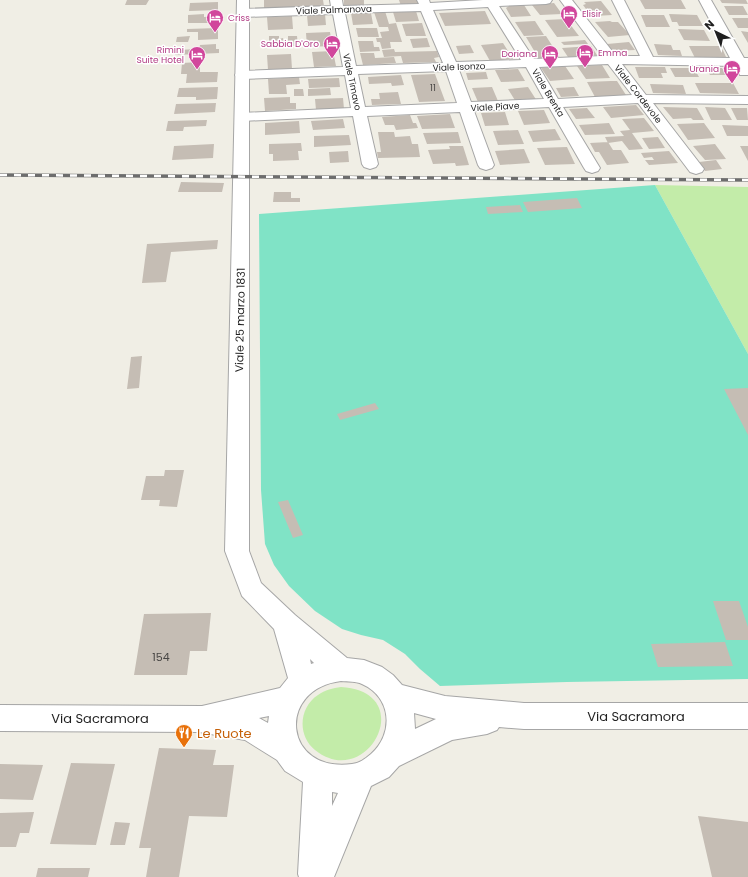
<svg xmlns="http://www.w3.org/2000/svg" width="748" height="877" viewBox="0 0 748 877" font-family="Poppins,sans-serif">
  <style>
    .grass { fill: #c3eca9 }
    .pitch { fill: #80e3c6 }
    .building { fill: #c5bdb4 }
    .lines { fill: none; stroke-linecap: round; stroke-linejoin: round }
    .minor-casing { stroke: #a6a6a6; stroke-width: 2 }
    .tertiary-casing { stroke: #a6a6a6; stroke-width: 2 }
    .minor { fill: #fff; fill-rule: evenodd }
    .tertiary { fill: #fff; fill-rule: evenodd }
    .rail-casing { stroke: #6d6d6d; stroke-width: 3.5 }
    .rail { stroke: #fff; stroke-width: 2.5; stroke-dasharray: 7; stroke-linecap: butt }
    .labels { text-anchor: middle; stroke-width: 3; stroke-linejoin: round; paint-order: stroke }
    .far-street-label { font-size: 9px; fill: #1f1f1f; stroke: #fff }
    .far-hotel-label { font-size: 9px; fill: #b23c85; stroke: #fff; text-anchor: end }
    .number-label { font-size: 9px; fill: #484644 }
    .street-label { font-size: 11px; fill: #1f1f1f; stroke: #fff }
    .near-number-label { font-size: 11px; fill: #484644 }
    .near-street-label { font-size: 13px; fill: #1f1f1f; stroke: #fff }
    .near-food-label { font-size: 13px; fill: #c56008; stroke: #fff; text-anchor: start }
  </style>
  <rect width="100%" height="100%" fill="#f0eee5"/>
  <path class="grass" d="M655,185L748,187V354Z
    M341,687C420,692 367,792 315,750C297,736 299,707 318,695C325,690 333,688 341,687Z"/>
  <path class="pitch" d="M655,185L748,354V679L567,682L440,686L420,669L405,654L383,640L361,635L342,629L315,611L289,586L274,565L265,544L261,490L259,214Z"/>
  <path class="building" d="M127,0H149L146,5H125Z
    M264,0H323L324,6L264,8Z
    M344,0H364V7H344Z
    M399,0H420L421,5L401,6Z
    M640,0H681L686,9H645Z
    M720,0H746L748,4L722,3Z
    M601,1L612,15L595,16L593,13H589L583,5L586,4L584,2Z
    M218,2V10L189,11L190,3Z
    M554,3L562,14L540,15L532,5Z
    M524,5L531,16L511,17L506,8L509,6Z
    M724,6H743L748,15H729Z
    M385,11L389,24L396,23L402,42H390L391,48L382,49L380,42H377L376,38H382L380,32L389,31L388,27H379L374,12Z
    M416,11L419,21L396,22L393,12Z
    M485,11L491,24L445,26L439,13Z
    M351,13H371L373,24L353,25Z
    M204,14V17L216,16L217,23H188V15Z
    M325,14L326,25L308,26L307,15Z
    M669,14L697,15L703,26H679L677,22H672Z
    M641,15H664L670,27H646Z
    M292,16L293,29L268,30L267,17Z
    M732,18H748V28H738Z
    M566,19L579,36L557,37L545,20Z
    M535,21L544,35L524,36L515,22Z
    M610,21L612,22H618L630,35L608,37L595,22Z
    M422,23L426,36H406L402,24Z
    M218,28V39L198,40V32H187V29Z
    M356,28H377L379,37H358Z
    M678,29L704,30L710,41L684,40Z
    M741,31L748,32V43Z
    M330,32L332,46L307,47L306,33Z
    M190,36L188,42H176L177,37Z
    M269,36H279V39L283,38L284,42H280V46H269Z
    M288,36H297L298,46H288Z
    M546,36L560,58L539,59L526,37Z
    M427,38L430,47L413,48L410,39Z
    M585,40L588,44L564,45L561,42Z
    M358,41H373L374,47H379L380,51L360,52Z
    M629,42L635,50L612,51L607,44Z
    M503,43L513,59L490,61L481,45Z
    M216,44V49H219V53L175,55L176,50L199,49L200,45Z
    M654,44L671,45L673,50H680L682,56L658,55Z
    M470,45L474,53L459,54L456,46Z
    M591,46L597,55L568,57L562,48Z
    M689,46H721L727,59L695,58Z
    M394,49L395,52L437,51L439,57L434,58L436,62L403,63L401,56L384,57L382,50Z
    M333,51L336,66L314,67L312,52Z
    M360,53H374L375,58L394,57L396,63L363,65Z
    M291,54L292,69L268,70L267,55Z
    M200,62V72H218L217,82L186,83L187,74H181L182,63Z
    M602,65L610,78L586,79L577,66Z
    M565,66L574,79L550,81L541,68Z
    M635,67H665L667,73H661L663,78H639Z
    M670,68H694L699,77H675Z
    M706,68H722L727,75H710Z
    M518,69L525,81L501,82L495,70Z
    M486,72L488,79L468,80L466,73Z
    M435,74L445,101L419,102L411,75Z
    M401,75L404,85L392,86L391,83L369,84L368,77Z
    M299,77L300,84L286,85L287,94H269L268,79Z
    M339,78L340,87L309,88L308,79Z
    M611,81H617L626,95L595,97L587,82Z
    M695,83H733L739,94L700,93Z
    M650,84L683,85L686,94L653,93Z
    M218,87L217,99L196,100V97H177L179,88Z
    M492,87L498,101L478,102L472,88Z
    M528,87L537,101L516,102L508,89Z
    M574,87L579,96L561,97L556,88Z
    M330,88L331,95L308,96V89Z
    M294,89H303L304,96H294Z
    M398,92L401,104L372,105L371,99H380L379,93Z
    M290,97V103H296V109L265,111L264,98Z
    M343,98L344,109L316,110L315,99Z
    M216,103L215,112L174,114L176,104Z
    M636,105L644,115L611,118L603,107Z
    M663,107L697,108L704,120H693L691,118L673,119Z
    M705,107L725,108L732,120H711Z
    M587,108L595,118L576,119L569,109Z
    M731,108H747L748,120H737Z
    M544,110L550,123L524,125L518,111Z
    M505,112L509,125L485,126L481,113Z
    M450,114L455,128L422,129L417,116Z
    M410,115L413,123H416L418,128L396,130L394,125H385L382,117Z
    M644,118L654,131L632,133L643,149L629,150L622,141L608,143L605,137L624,136L620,131L630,130L622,119Z
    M343,119L345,128L313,130L311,121Z
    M207,120L206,126L184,127L183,131H166L168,121Z
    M299,121L300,133L265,135V123Z
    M609,123L615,134L585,135L579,125Z
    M704,123L715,138L688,140L677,124Z
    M722,125L748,126V136H727Z
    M555,129L561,140L533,142L528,131Z
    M518,130L524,144L498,145L493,131Z
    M378,132H394L395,137L410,136L412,144H418L420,157L378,158L377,152H381Z
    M458,132L461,143L427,144L423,133Z
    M349,135L351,145L314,147V136Z
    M658,137L665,148L649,149L642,138Z
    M608,142L613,150H621L629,163L607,165L599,152H595L590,143Z
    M301,143L302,151H298L299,160L273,161V154H269V144Z
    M214,144L213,158L172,160L174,146Z
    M715,144L726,159L705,160L693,146Z
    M449,146H463L469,165L456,166L455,163L433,164L428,150L450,149Z
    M740,146H748V161Z
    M567,147L575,164L545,165L537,148Z
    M524,149L530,163L500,165L495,151Z
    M348,151L349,162L330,163L329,152Z
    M669,151L678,163L649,165L645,160H654L652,157L644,158L641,153Z
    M716,160L722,169L705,171L699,162Z
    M181,182L224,183L222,192H178Z
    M274,192H291V198H300V202H273Z
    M577,198L582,208L528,212L523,202Z
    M520,205L523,212L488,214L486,207Z
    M218,240L217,249L171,252L166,282L142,283L147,244Z
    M142,356L139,388L127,389L131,357Z
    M748,388V435L724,389Z
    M375,403L379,409L340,420L337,414Z
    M165,470H184L177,507L159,506L160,500H141L146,476H164Z
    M288,500L303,535L293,538L278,502Z
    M713,601H739L748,627V640H726Z
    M211,613L207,651H190L187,675H134L144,614Z
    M725,642L733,666L658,667L651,644Z
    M159,748L216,750L213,765H234L227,817L189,816L179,877H146L151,848H139Z
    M71,763L115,764L96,845L50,844Z
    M0,764L43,765L33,800L0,799Z
    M34,812L29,833H20L16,847H0V813Z
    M698,816L748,822V877H712Z
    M115,822L130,823L125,845H110Z
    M38,868H90L88,877H36Z"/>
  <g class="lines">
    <defs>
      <path id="minor" d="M330,0H342L343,6L419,4L417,0H429L430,3L483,0H552L550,3L546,4L499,6L534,59L602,56L560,0H572L616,56H640L612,0H624L653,57L730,58L699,0H711L744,58H748V75H740L735,66L622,64L646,95L748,96V104L653,103L704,169L702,172L696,174L690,172L638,103L563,107L600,168L598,171L592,173L586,171L584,168L549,107L474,111L494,165L492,168L486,170L480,168L478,165L460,112L367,116L378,164L376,167L370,169L364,167L362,164L353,116L242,121L237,120L235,117L237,114L242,113L351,108L345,75L242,79L237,78L235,75L237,72L242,71L343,67L333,14L243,17L239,16L237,13L239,10L243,9L331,6ZM488,7L521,60L456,62L433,10ZM421,11L443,63L356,66L345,13ZM608,64L632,95L558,99L539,67ZM526,67L544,99L471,102L459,70ZM446,71L457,103L365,107L358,74Z"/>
      <path id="tertiary" d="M237,0H249V551L261,583L295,615L347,658L364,660L382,667L393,675L402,685L445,696L524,703H748V729H524L499,727L497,730L487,734L452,740L399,766L389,777L371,786L334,877H299L298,874L303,782L285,771L277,760L245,740L199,732L0,731V705L202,706L280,688L288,678L274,629L242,596L225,551ZM310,659L314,663L311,664ZM341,681C348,682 356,681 362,684C392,697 394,734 371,754C365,759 360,763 352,764C283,773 276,689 341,681ZM414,713L436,719L415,729ZM269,716L268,723L259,718ZM332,792L338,793L332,806Z"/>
    </defs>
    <use href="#minor" class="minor-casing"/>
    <use href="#tertiary" class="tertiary-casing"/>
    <use href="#minor" class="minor"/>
    <use href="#tertiary" class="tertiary"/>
    <defs>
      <path id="rail" d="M0,175L748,180"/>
    </defs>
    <use href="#rail" class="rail-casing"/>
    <use href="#rail" class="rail"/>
  </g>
  <defs>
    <symbol id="hotel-pin" viewBox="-11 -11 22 30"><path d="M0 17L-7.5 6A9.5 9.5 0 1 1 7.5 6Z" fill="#d1479c" stroke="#fff"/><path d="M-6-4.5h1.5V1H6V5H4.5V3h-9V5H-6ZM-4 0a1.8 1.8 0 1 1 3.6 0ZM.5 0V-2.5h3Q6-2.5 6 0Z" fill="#fff"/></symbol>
    <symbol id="restaurant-pin" viewBox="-11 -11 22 30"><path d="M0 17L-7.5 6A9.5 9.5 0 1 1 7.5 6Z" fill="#e8710a" stroke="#fff"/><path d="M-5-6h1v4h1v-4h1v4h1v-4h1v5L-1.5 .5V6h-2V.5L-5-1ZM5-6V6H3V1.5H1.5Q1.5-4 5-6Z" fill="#fff"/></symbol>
  </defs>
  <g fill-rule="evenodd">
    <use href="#hotel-pin" x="559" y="4" width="20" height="27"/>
    <use href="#hotel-pin" x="205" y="8" width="20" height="27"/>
    <use href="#hotel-pin" x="322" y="34" width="20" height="27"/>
    <use href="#hotel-pin" x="575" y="43" width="20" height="27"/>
    <use href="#hotel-pin" x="540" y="44" width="20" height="27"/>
    <use href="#hotel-pin" x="187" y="45" width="20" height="27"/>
    <use href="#hotel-pin" x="722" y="59" width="20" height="27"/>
    <use href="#restaurant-pin" x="174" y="723" width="20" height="27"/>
  </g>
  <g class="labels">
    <g class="far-street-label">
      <text transform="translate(334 10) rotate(-2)" y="3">Viale Palmanova</text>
      <text transform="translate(459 67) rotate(-2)" y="3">Viale Isonzo</text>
      <text transform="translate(352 82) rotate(78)" y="3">Viale Timavo</text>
      <text transform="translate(548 93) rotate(59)" y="3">Viale Brenta</text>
      <text transform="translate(638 94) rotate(52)" y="3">Viale Cordevole</text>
      <text transform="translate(495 107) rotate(-3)" y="3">Viale Piave</text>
    </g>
    <g class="far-hotel-label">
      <text x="582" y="17" text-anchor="start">Elisir</text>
      <text x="228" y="21" text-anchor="start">Criss</text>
      <text x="319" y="47">Sabbia D'Oro</text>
      <text x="184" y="53">Rimini<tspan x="184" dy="10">Suite Hotel</tspan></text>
      <text x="598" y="56" text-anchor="start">Emma</text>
      <text x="537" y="57">Doriana</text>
      <text x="719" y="72">Urania</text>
    </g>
    <g class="number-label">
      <text x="433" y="91">11</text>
    </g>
    <g class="street-label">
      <text transform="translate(240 320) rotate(-89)" y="4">Viale 25 marzo 1831</text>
    </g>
    <g class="near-number-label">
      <text x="161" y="661">154</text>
    </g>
    <g class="near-street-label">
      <text x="636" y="721">Via Sacramora</text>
      <text x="100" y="723">Via Sacramora</text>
    </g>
    <g class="near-food-label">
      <text x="197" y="738">Le Ruote</text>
    </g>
  </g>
  <g transform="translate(716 32) rotate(317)" stroke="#ffffff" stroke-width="3" paint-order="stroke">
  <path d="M0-3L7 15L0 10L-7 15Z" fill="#1f1f1f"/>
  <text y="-6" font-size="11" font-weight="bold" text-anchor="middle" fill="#1f1f1f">N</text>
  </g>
</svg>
